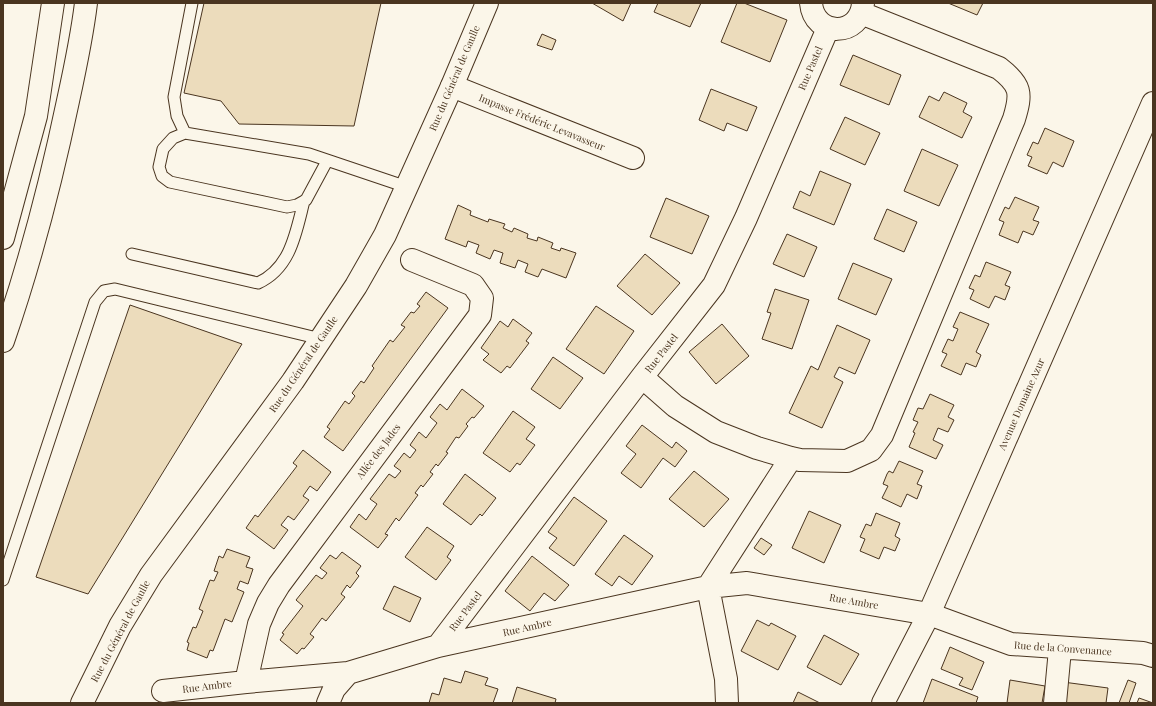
<svg xmlns="http://www.w3.org/2000/svg" width="1156" height="706" viewBox="0 0 1156 706" font-family="'Playfair Display',serif">
  <style>
    .building { fill: #ecdcbc; stroke: #4a3520 }
    .lines { fill: none; stroke-linecap: round; stroke-linejoin: round }
    .lane-casing { stroke: #4a3520; stroke-width: 13 }
    .street-casing { stroke: #4a3520; stroke-width: 24 }
    .secondary-casing { stroke: #4a3520; stroke-width: 24 }
    .highway-casing { stroke: #4a3520; stroke-width: 24 }
    .lane { stroke: #fbf6e9; stroke-width: 11 }
    .street { stroke: #fbf6e9; stroke-width: 22 }
    .secondary { stroke: #fbf6e9; stroke-width: 22 }
    .highway { stroke: #fbf6e9; stroke-width: 22 }
    .labels { text-anchor: middle; stroke-width: 3; stroke-linejoin: round; paint-order: stroke }
    .street-label { font-size: 10px; fill: #4a3520; stroke: #fbf6e9 }
  </style>
  <rect width="100%" height="100%" fill="#fbf6e9"/>
  <path class="building" d="M204,3H381L354,126L239,124L221,101L184,93Z
    M592,3H631L623,21Z
    M658,3H701L690,27L654,12Z
    M737,3H744L787,20L770,62L721,42Z
    M948,3H983L977,15Z
    M542,34L556,40L552,50L537,45Z
    M853,55L901,75L889,105L840,85Z
    M711,89L757,107L747,131L727,123L724,131L699,120Z
    M944,92L967,103L963,112L972,117L962,138L919,117L929,96L939,101Z
    M845,117L880,133L865,165L830,149Z
    M1045,128L1074,141L1063,167L1053,162L1047,174L1028,166L1032,157L1027,155L1033,142L1038,144Z
    M922,149L958,165L939,206L904,191Z
    M820,171L851,184L834,225L793,208L800,191L810,196Z
    M1015,197L1039,207L1033,220L1039,222L1033,235L1023,231L1018,243L999,235L1004,222L999,220L1005,207L1009,209Z
    M666,198L709,216L692,254L650,237Z
    M458,205L471,211L470,215L488,222L489,219L505,224L503,228L512,232L514,228L528,234L527,238L537,241L538,237L553,243L551,248L560,251L561,248L576,253L566,278L542,269L538,277L525,272L528,264L518,260L515,268L500,263L503,253L494,250L490,259L476,253L479,245L468,241L466,247L445,239Z
    M887,209L917,222L904,252L874,239Z
    M787,234L817,247L804,277L773,264Z
    M645,254L680,283L652,315L617,286Z
    M986,262L1011,272L1005,285L1010,287L1005,300L995,296L989,308L970,299L974,290L969,288L975,275L980,277Z
    M853,263L892,279L876,315L838,299Z
    M775,289L809,300L792,349L762,339L771,313L767,312Z
    M426,292L448,308L343,451L324,437L330,429L327,427L345,401L349,404L355,396L352,393L361,381L364,383L374,368L372,366L390,340L393,342L405,327L401,325L411,312L414,313L420,306L417,304Z
    M130,305L242,344L88,594L36,577Z
    M596,306L634,331L604,374L566,349Z
    M960,312L989,324L976,352L981,355L976,367L966,363L961,375L941,366L947,354L942,352L948,339L953,341L958,329L953,327Z
    M513,319L532,333L526,341L529,343L510,368L507,366L501,373L483,360L489,354L481,348L500,321L508,327Z
    M722,324L749,356L716,384L689,352Z
    M837,325L870,340L855,374L839,367L834,377L843,382L822,428L789,413L811,366L818,370Z
    M553,357L583,378L560,409L531,389Z
    M462,389L484,406L474,418L472,417L466,424L468,426L459,438L456,437L446,452L448,453L438,466L436,464L430,472L433,474L423,487L421,485L415,493L418,495L399,521L396,518L385,534L388,535L378,548L350,527L359,514L366,520L377,504L370,499L389,474L395,478L401,471L394,466L404,453L410,458L416,450L410,445L419,432L426,438L437,423L430,417L440,404L447,410Z
    M930,394L954,405L948,417L954,420L948,432L938,428L933,440L943,445L936,459L909,447L915,433L913,432L918,422L913,420L918,408L923,409Z
    M513,411L535,427L526,439L535,445L520,465L517,463L510,472L483,453Z
    M642,425L672,448L676,442L687,451L675,467L663,458L641,488L621,473L636,454L626,446Z
    M303,450L331,472L317,491L310,486L303,496L309,500L294,520L288,516L281,525L288,530L274,549L246,528L255,515L258,517L297,466L293,463Z
    M899,461L923,471L917,484L922,486L917,499L907,494L901,507L882,498L888,486L883,484L887,474L889,471L893,473Z
    M694,471L729,499L704,527L669,499Z
    M465,474L496,498L482,516L480,514L471,525L443,504Z
    M574,497L607,521L574,566L549,548L557,538L548,532Z
    M809,511L841,525L824,563L792,548Z
    M876,513L900,523L895,536L900,539L895,551L884,547L879,559L860,551L865,539L860,537L866,524L871,526Z
    M427,527L454,546L447,557L451,560L436,580L405,557Z
    M624,535L653,556L632,585L619,576L612,586L595,574Z
    M761,538L772,545L764,555L754,548Z
    M227,549L250,557L246,567L253,569L248,584L240,581L237,589L244,592L232,622L225,619L213,651L210,650L207,658L187,650L189,643L187,642L193,627L196,628L203,611L199,609L210,580L214,581L218,572L214,571L219,556L223,558Z
    M342,552L361,566L356,573L359,576L350,588L347,585L341,594L345,597L326,621L322,618L310,634L314,637L304,649L302,648L297,654L280,640L284,634L282,633L303,606L296,600L316,575L322,579L327,573L320,568L330,555L336,559Z
    M532,556L569,585L555,601L544,593L530,611L505,591Z
    M394,586L421,598L410,622L383,609Z
    M757,620L769,626L771,623L796,636L778,670L741,651Z
    M824,635L859,654L841,685L807,667Z
    M950,647L984,662L972,690L959,685L963,678L941,669Z
    M465,671L488,678L485,685L498,689L493,703H429L432,693L439,695L444,678L461,683Z
    M932,679L978,697L976,703H923Z
    M1010,680L1045,686L1042,703H1007Z
    M1128,680L1136,683L1129,703H1119Z
    M1063,682L1108,688L1106,703H1061Z
    M517,687L556,699L555,703H512Z
    M798,692L820,703H793Z
    M1139,698L1153,703H1137Z"/>
  <g class="lines">
    <defs>
      <path id="lane" d="M185,133L177,116L174,97L192,3
        M327,161L306,200L297,205L287,207L170,182L162,176L159,167L163,149L173,138L185,133L309,154L407,187
        M132,254L258,283C291,268 296,232 304,201
        M3,580L95,302L104,291L115,289L321,339"/>
      <path id="street" d="M811,3C814,38 861,37 863,3
        M452,86L633,158
        M642,377L675,406L716,432L757,448L791,458L800,460L847,461L871,450L882,435L1014,119C1022,93 1021,85 999,68L861,13
        M708,587L791,458
        M708,587L726,679L727,703
        M438,646L642,377L714,285L746,218L828,28
        M246,682L259,624L268,603L279,585L480,315L482,298L473,285L412,260
        M163,691L246,682L348,673L438,646L708,587L747,583L929,614L1011,644L1143,653L1153,656
        M328,703L334,689L348,673
        M1055,703L1060,649"/>
      <path id="secondary" d="M82,703L120,626L151,575L293,381L356,286L385,235L452,86L487,3
        M883,703L929,614L1153,103"/>
      <path id="highway" d="M3,238L36,116L53,3
        M3,341C30,263 51,182 68,101C75,69 82,36 86,3"/>
    </defs>
    <use href="#lane" class="lane-casing"/>
    <use href="#street" class="street-casing"/>
    <use href="#secondary" class="secondary-casing"/>
    <use href="#highway" class="highway-casing"/>
    <use href="#lane" class="lane"/>
    <use href="#street" class="street"/>
    <use href="#secondary" class="secondary"/>
    <use href="#highway" class="highway"/>
  </g>
  <g class="labels">
    <g class="street-label">
      <text transform="translate(810 68) rotate(-67)" y="4">Rue Pastel</text>
      <text transform="translate(454 78) rotate(-67)" y="4">Rue du Général de Gaulle</text>
      <text transform="translate(542 122) rotate(22)" y="4">Impasse Frédéric Levavasseur</text>
      <text transform="translate(661 353) rotate(-52)" y="4">Rue Pastel</text>
      <text transform="translate(303 364) rotate(-56)" y="4">Rue du Général de Gaulle</text>
      <text transform="translate(1021 404) rotate(-66)" y="4">Avenue Domaine Azur</text>
      <text transform="translate(378 451) rotate(-53)" y="4">Allée des Jades</text>
      <text transform="translate(854 601) rotate(10)" y="4">Rue Ambre</text>
      <text transform="translate(465 611) rotate(-53)" y="4">Rue Pastel</text>
      <text transform="translate(527 627) rotate(-13)" y="4">Rue Ambre</text>
      <text transform="translate(120 631) rotate(-62)" y="4">Rue du Général de Gaulle</text>
      <text transform="translate(1063 648) rotate(4)" y="4">Rue de la Convenance</text>
      <text transform="translate(207 686) rotate(-7)" y="4">Rue Ambre</text>
    </g>
  </g>
  <rect width="1156" height="706" fill="none" stroke="#4a3520" stroke-width="8"/>
</svg>
